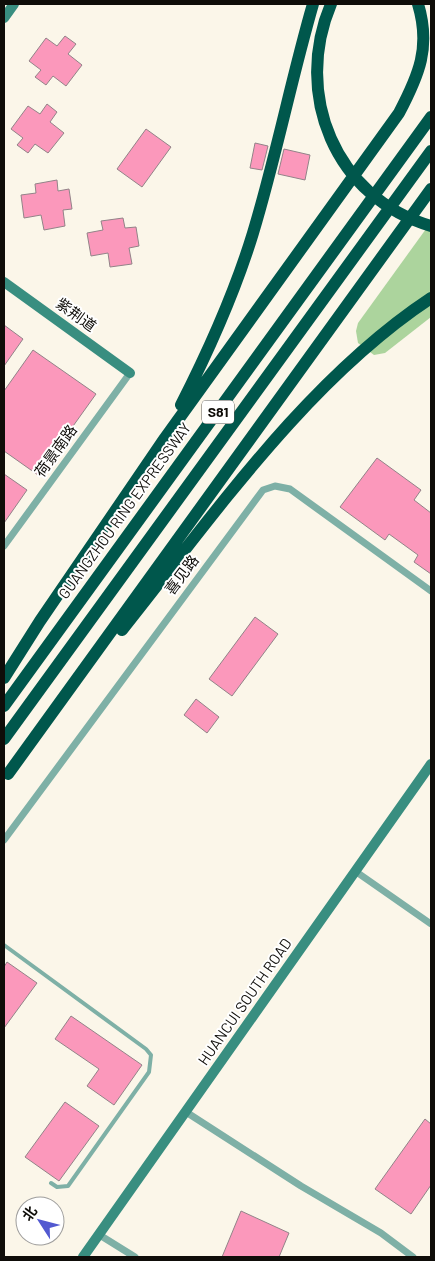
<svg xmlns="http://www.w3.org/2000/svg" width="435" height="1261" viewBox="0 0 435 1261" font-family="Barlow,'Noto Sans SC',sans-serif">
  <style>
    .green { fill: #acd49d }
    .building { fill: #fb98bb; stroke: #928388 }
    .lines { fill: none; stroke-linecap: round; stroke-linejoin: round }
    .lane { stroke: #7eb0a6; stroke-width: 4 }
    .street { stroke: #7eb0a6; stroke-width: 7 }
    .secondary { stroke: #398e80; stroke-width: 10 }
    .highway { stroke: #00574c; stroke-width: 12 }
    .labels { text-anchor: middle; stroke-width: 4; stroke-linejoin: round; paint-order: stroke }
    .shield { fill: #fff; stroke: #575653; stroke-width: 1 }
    .shield-label { font-size: 14px; font-weight: bold; fill: #0f0d09 }
    .street-label { font-size: 15px; fill: #0f0d09; stroke: #fff }
  </style>
  <rect width="100%" height="100%" fill="#fbf6e9"/>
  <path class="green" d="M431,222V317L385,353L374,355L358,343L356,331L358,323Z"/>
  <path class="building" d="M65,36L76,44L68,54L82,65L66,86L53,76L46,85L35,77L41,70L29,61L46,38L57,46Z
    M47,104L57,112L50,122L64,133L48,153L35,144L28,153L17,145L23,138L11,129L28,106L40,114Z
    M146,129L171,147L142,187L117,169Z
    M255,143L268,146L262,170L250,168Z
    M284,149L310,155L305,180L278,174Z
    M57,180L58,191L69,189L72,209L63,210L65,226L44,230L41,215L24,218L21,195L36,193L35,184Z
    M123,218L125,228L136,227L139,246L129,248L132,264L110,267L108,253L91,256L87,233L103,230L101,221Z
    M4,325L23,339L4,366Z
    M33,350L96,394L38,475L4,451V391Z
    M377,458L421,490L414,500L431,513V574L414,562L418,555L389,534L385,540L340,507Z
    M4,474L27,490L4,523Z
    M255,617L278,634L232,696L209,679Z
    M196,699L219,717L207,733L184,715Z
    M7,962L37,983L4,1028V967Z
    M71,1016L142,1065L114,1105L87,1086L99,1069L55,1039Z
    M65,1102L99,1126L59,1181L25,1157Z
    M425,1119L431,1124V1185L411,1214L375,1189Z
    M241,1211L289,1233L279,1257H222Z"/>
  <g class="lines">
    <path class="lane" d="M4,945L146,1049L151,1055L149,1072L68,1186L57,1187L51,1183"/>
    <path class="street" d="M4,546L130,373
      M4,840L263,490L275,486L290,489L431,591
      M355,871L431,924
      M186,1112L301,1186L381,1233L413,1257
      M98,1234L135,1257"/>
    <path class="secondary" d="M4,18L14,4
      M4,282L130,373
      M83,1257L431,764"/>
    <path class="highway" d="M331,4C293,94 335,198 431,226
      M181,405C209,350 235,292 253,233C276,157 291,80 313,4
      M122,630C213,516 308,379 431,298
      M4,678L40,621L165,438L399,113C419,75 431,47 418,4
      M4,706L431,117
      M4,739L431,151
      M8,774L431,189"/>
  </g>
  <g class="labels">
    <rect class="shield" x="202" y="400.5" width="32" height="23" rx="4"/>
    <g class="shield-label">
      <text x="218" y="417">S81</text>
    </g>
    <g class="street-label">
      <text transform="translate(76 315) rotate(36)" y="5">紫荆道</text>
      <text transform="translate(56 451) rotate(-54)" y="5">荷景南路</text>
      <text transform="translate(125 511) rotate(-54)" y="5">GUANGZHOU RING EXPRESSWAY</text>
      <text transform="translate(182 575) rotate(-53)" y="5">喜见路</text>
      <text transform="translate(245 1002) rotate(-55)" y="5">HUANCUI SOUTH ROAD</text>
    </g>
  </g>
  <rect width="435" height="1261" fill="none" stroke="#0f0d09" stroke-width="10"/>
  <g transform="translate(40 1221) rotate(306)"><circle r="24" fill="#ffffff" stroke="#9f9e9d"/>
  <path d="M0-4L9 19L0 12L-9 19Z" fill="#5259d0"/>
  <text y="-8" font-size="14" font-weight="bold" text-anchor="middle" fill="#0f0d09">北</text>
  </g>
</svg>
